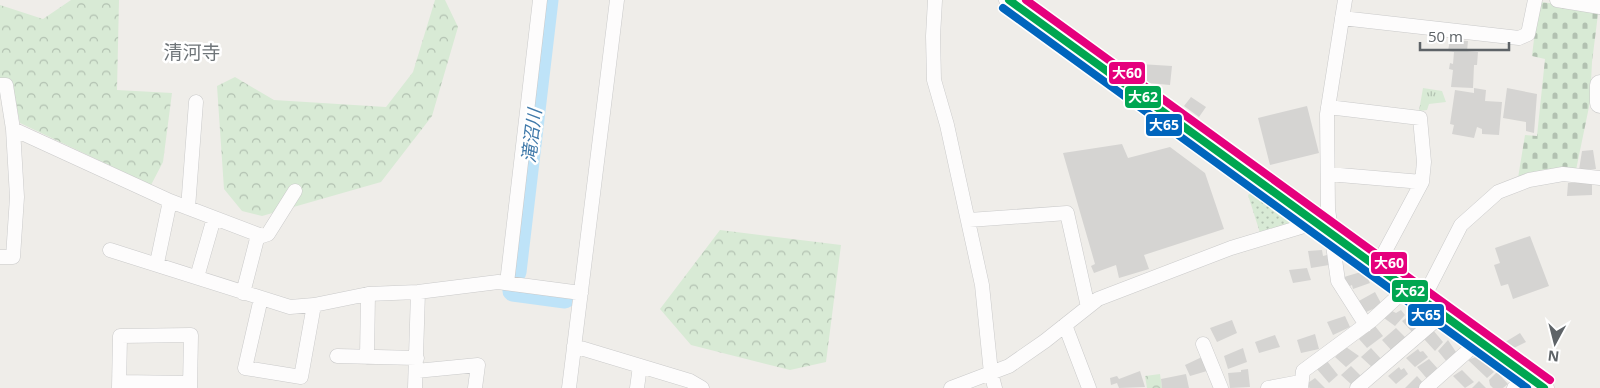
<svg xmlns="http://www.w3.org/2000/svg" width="1600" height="388" viewBox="0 0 1600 388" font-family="'Open Sans','Noto Sans JP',sans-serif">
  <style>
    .grass { fill: url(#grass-tufts) }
    .forest { fill: url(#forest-crowns) }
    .cemetery { fill: url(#cemetery-stones) }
    .garden { fill: url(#garden-dots) }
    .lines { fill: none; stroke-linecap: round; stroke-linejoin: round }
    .river { stroke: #bee3f8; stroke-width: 21 }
    .building { fill: #d5d4d2 }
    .street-casing { stroke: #cacaca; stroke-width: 15 }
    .secondary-casing { stroke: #cacaca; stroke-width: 21 }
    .street { stroke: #fdfcfc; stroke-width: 14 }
    .secondary { stroke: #fdfcfc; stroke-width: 20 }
    .bus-1-casing { stroke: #fff; stroke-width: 11 }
    .bus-2-casing { stroke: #fff; stroke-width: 11 }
    .bus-3-casing { stroke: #fff; stroke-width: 11 }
    .bus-1 { stroke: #00a651; stroke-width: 8 }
    .bus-2 { stroke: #0065bd; stroke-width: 8 }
    .bus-3 { stroke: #e5007d; stroke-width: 8 }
    .labels { text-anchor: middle; stroke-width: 5; stroke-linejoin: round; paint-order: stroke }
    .water-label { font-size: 18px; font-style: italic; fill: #417aaa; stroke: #fff }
    .quarter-label { font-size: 19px; fill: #6f7579; stroke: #fff }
    .line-badge { stroke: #fff; stroke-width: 2 }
    .badge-label { font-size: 14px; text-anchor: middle; font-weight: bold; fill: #fff }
  </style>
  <defs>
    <pattern id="grass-tufts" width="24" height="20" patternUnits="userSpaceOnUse" patternTransform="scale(1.25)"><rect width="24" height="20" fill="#d8ead5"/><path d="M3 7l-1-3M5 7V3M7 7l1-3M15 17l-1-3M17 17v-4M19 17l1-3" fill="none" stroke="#b2c1b1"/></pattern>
    <pattern id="forest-crowns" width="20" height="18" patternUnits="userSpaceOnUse" patternTransform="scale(1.25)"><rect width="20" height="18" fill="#d8ead5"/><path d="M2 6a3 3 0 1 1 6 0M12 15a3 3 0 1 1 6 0" fill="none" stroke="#b2c1b1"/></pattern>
    <pattern id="cemetery-stones" width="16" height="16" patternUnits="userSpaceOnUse" patternTransform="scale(1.25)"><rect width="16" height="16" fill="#d8ead5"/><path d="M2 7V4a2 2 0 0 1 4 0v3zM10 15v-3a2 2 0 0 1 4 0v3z" fill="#b2c1b1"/></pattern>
    <pattern id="garden-dots" width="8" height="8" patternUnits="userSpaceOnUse" patternTransform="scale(1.25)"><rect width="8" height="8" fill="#d8ead5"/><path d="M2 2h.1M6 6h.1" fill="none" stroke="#b2c1b1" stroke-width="1.8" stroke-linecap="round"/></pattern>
  </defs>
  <rect width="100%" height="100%" fill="#efede9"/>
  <path class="grass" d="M1423,88L1442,91L1446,102L1429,104L1427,110L1419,111Z"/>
  <path class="forest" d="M71,0H119L117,90L172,93L163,162L151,185L20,123L11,80L0,79V5L43,19Z
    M435,0H445L458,27L432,116L381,182L262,216L242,211L224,189L217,86L235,77L274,100L386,107L413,72Z
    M720,230L841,245L826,362L790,370L691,345L660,309Z
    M1160,374L1162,388H1147L1145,376Z"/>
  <path class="cemetery" d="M1541,2L1595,9L1598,14L1592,62L1590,102L1576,170L1518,178L1525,135L1537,136L1545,59L1532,56L1538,5Z"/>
  <path class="garden" d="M1251,193L1275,211L1285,210L1297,219L1295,225L1261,236L1248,195Z"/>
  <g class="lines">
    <path class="river" d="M516,272L548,0
      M513,291L565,298"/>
  </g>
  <path class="building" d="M1450,40L1468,41L1467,51L1478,52L1477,65H1474L1473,88L1451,87L1453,70L1449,69L1450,63L1453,64L1454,52L1448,51Z
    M1140,64L1172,66L1170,85L1138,82Z
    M1474,88L1486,90L1485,101L1502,102L1499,135L1482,134V129L1477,127L1474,138L1452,134L1454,125L1450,124L1455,90L1474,93Z
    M1507,88L1537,94L1534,133L1526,131V122L1503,118Z
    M1191,97L1206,107L1199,117L1184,106Z
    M1307,106L1319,153L1270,165L1258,118Z
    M1122,144L1128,158L1170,147L1205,173L1224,229L1144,255L1149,269L1119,278L1116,265L1094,273L1091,266L1095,264L1063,153Z
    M1593,150L1596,169L1579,170L1582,151Z
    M1575,180L1592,182V195L1567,196L1568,183H1574Z
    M1530,236L1549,286L1513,299L1508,284L1501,286L1494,265L1500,263L1495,248Z
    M1322,250L1323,256L1327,255L1329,265L1311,268L1308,251Z
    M1307,268L1311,280L1293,283L1289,270Z
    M1364,271L1370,283L1353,289L1352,285L1348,287L1344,277Z
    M1375,292L1382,305L1364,313L1357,302Z
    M1401,310L1405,315L1395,326L1384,318L1392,311L1396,313Z
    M1412,314L1422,323L1413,333L1402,321Z
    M1345,316L1350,327L1333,335L1327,322Z
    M1232,320L1237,333L1217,342L1210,328Z
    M1375,326L1383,336L1367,348L1359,339Z
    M1396,328L1408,340L1393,352L1382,340Z
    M1433,330L1443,342L1435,351L1424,339Z
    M1520,333L1526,342L1510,350H1506L1502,344Z
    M1315,334L1319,349L1301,353L1297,340Z
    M1275,335L1280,347L1259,353L1255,342Z
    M1448,340L1458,355L1447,362L1438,351Z
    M1346,347L1359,356L1346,367L1335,357Z
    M1243,348L1247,362L1228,369L1224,356Z
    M1371,348L1383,361L1373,368L1361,357Z
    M1418,349L1420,352L1423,351L1428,357L1415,367L1406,358Z
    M1478,356L1494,372L1487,378L1468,360Z
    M1202,357L1207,371L1190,376L1185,365Z
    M1429,359L1439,370L1429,381L1417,367Z
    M1327,361L1338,375L1329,383L1316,368Z
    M1351,366L1361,376L1352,385L1341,375Z
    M1399,367L1401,370L1404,368L1408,374L1396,384L1388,376Z
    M1248,369L1250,387L1230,388L1228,373L1241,372V370Z
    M1462,370L1474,382L1465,388L1453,376Z
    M1140,371L1145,387L1119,388L1117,383L1111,385L1110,378L1117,376L1119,379Z
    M1497,372L1508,384L1503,388H1493L1490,385L1489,380Z
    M1186,374L1189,388H1162L1161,379Z
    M1417,376L1424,384L1419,388H1405Z
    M1315,378L1325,388H1310L1305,385Z
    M1479,381L1486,388H1472Z"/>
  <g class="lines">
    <defs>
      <path id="street" d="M935,0L933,36L934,80L947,125L982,285L991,373L995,388
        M1345,0L1327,114L1328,209L1338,281L1366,325
        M1557,0L1600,7
        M1342,18L1519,38L1528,34L1535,0
        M0,85H6L13,129L17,197L13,257H0
        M1328,107L1420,118L1424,162L1422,182L1377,266
        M13,129L170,201L262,236L268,234L295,191
        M1328,174L1422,182
        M188,208L196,102
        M969,220L1067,213L1088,307
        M110,250L290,307L314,305L368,294L418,292L498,282L581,293
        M157,263L170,201
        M197,277L214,218
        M507,283L540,0
        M243,293L258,235
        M261,298L245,368L301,377L314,305
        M1423,299L1461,225L1498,192L1529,180L1563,174L1600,178
        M1065,325L1089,388
        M1203,344L1221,388
        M574,346L690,381L702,388
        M337,356L417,358
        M367,357L368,294
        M416,371L478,365L475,388
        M119,382L190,383
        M119,388L120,336L191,335L190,388
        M415,388L418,292
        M569,388L617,0
        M637,388L640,366
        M951,388L1009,366L1045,341L1098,299L1231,248L1314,223
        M1268,388L1300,382
        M1301,388L1303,371L1372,320L1407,288
        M1357,388L1443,314
        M1426,388L1479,341
        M1514,388L1529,377"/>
      <path id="secondary" d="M1009,0L1544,388
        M1600,85V103"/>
    </defs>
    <use href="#street" class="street-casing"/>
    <use href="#secondary" class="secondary-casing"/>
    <use href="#street" class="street"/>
    <use href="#secondary" class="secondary"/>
    <defs>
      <path id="bus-1" d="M1009,0L1544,388"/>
      <path id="bus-2" d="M1003,8L1527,388"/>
      <path id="bus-3" d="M1026,0L1550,380"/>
    </defs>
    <use href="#bus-1" class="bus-1-casing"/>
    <use href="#bus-2" class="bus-2-casing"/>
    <use href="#bus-3" class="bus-3-casing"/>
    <use href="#bus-1" class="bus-1"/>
    <use href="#bus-2" class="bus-2"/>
    <use href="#bus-3" class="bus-3"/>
  </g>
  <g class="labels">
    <g class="water-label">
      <text transform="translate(532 136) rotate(-83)" y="6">滝沼川</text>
    </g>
    <g class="quarter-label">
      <text x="192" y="59">清河寺</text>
    </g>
  </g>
  <g class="line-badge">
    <rect x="1108" y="61" width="38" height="24" rx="5" fill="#e5007d"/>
    <rect x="1124" y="85" width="38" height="24" rx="5" fill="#00a651"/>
    <rect x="1145" y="113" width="38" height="24" rx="5" fill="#0065bd"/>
    <rect x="1370" y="251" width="38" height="24" rx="5" fill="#e5007d"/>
    <rect x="1391" y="279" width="38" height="24" rx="5" fill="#00a651"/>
    <rect x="1407" y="303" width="38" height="24" rx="5" fill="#0065bd"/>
  </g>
  <g class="badge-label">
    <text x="1127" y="78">大60</text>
    <text x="1143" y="102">大62</text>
    <text x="1164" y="130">大65</text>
    <text x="1389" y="268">大60</text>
    <text x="1410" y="296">大62</text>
    <text x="1426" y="320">大65</text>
  </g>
  <g transform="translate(1555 343) rotate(187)" stroke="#ffffff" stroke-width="4" paint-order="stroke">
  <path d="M0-4L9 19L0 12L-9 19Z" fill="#5e6367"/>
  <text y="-8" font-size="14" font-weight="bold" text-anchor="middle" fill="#5e6367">N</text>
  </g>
  <path d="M1420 42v8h89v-8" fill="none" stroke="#5e6367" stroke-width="2.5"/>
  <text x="1428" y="42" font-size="15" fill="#5e6367" stroke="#ffffff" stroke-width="4" paint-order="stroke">50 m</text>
</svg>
